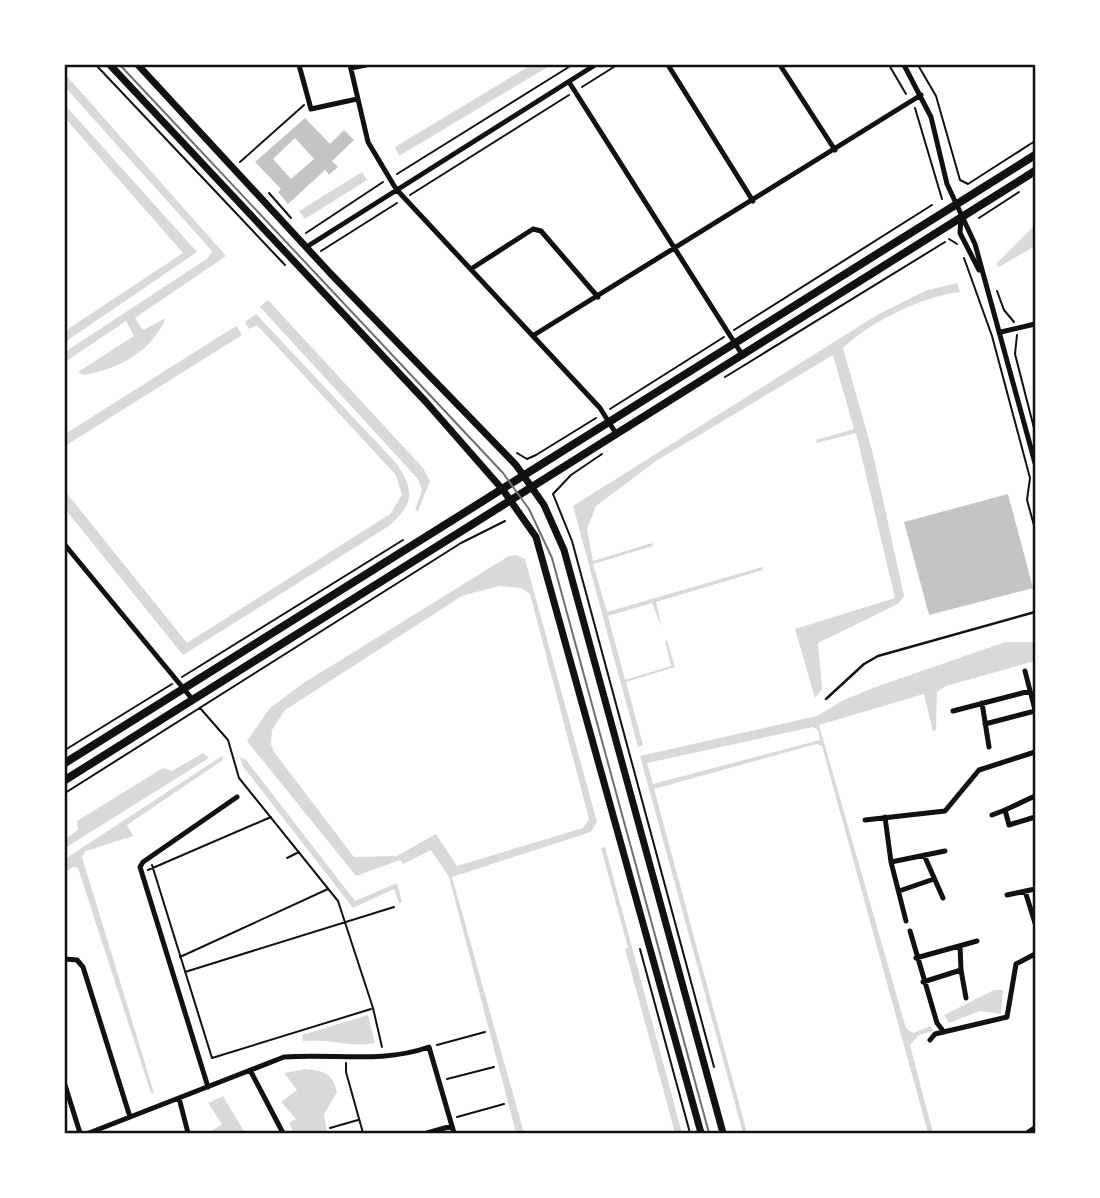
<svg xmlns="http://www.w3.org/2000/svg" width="1100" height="1198" viewBox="0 0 1100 1198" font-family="'Playfair Display',serif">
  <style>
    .water { fill: #d9d9d9; fill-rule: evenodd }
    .building { fill: #c4c4c4; fill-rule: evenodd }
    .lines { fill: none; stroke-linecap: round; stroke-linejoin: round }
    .path { stroke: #111; stroke-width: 2 }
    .service { stroke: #111; stroke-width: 2.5 }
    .minor { stroke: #111; stroke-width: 5 }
    .tertiary { stroke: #111; stroke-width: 7 }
    .secondary { stroke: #111; stroke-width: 8 }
    .tram { stroke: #707070; stroke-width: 2 }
    .neatline { fill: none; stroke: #111; stroke-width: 2.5 }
  </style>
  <rect width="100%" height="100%" fill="#fff"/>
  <path class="water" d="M531,65H551L399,156L395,147Z
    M65,74L226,256L135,318L143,330L166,318C151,352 119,369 84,375L78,372L134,336L126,321L65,362V352L208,258L212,251L65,87Z
    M65,105L197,252L65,342V331L183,253L65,118Z
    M362,172L367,180L305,219L299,211Z
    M1035,225V246L999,267L996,264Z
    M957,283L960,292C923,296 870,322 843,348L873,454L904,596L898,604L818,643L822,689L815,698L795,629L895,598L856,433L817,443L816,440L854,429L833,355L656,461L596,506L587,529L593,561L652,543L653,546L593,564L607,612L762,567L763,570L656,602L662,628L652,603L608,616L625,680L671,666L665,641L667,640L675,667L626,682L643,745L638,747L573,506L877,315L925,291Z
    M268,300L423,468L430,481L418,511L415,510L422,490L418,479L260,307Z
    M256,314L397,464C415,493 414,503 389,526L183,655L65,509V491L187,643L390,514L402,495L396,475L257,325L249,329L245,322Z
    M236,326L242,335L65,446V434Z
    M516,555L525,559L597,822L591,832L452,877L524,1133H516L449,877L431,850L403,864L400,860L356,876L247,741L270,708L302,684L509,556ZM499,586L521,588L530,594L589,819L583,828L457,866L436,834L397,856L354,857L274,752L271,744L272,730L285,710L462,596Z
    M1005,642H1035V661L946,686L937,692L936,730L933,731L924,694L819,725L906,1028L913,1033L931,1026L933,1031L919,1035L910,1045L933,1133H928L822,746L816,744L654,789L747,1133H743L640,756L817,716L844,700L873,688ZM813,727L818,730L820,740L653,784L647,763Z
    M203,753L209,758L65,848V839L78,830L77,821L163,768L172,771Z
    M222,756L223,760L127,825L133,836L86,851L82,857L154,1093H151L78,868L73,867L65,872V859Z
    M240,757L246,760L355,901L397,883L402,902L399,903L394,889L353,908L242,765Z
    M605,847L682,1133H675L625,949L628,948L601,848Z
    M994,990H1003L1001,1014L980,1011L949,1023L944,1015Z
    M368,1015L375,1043C350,1048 328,1038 303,1041L302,1035Z
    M306,1069C324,1071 333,1073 337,1092L324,1114L327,1133H294L289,1123L296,1119L281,1102L297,1090L284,1073Z
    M223,1096L245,1133H209L222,1124L208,1103Z"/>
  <path class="building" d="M305,118L330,144L344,130L354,140L332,161L338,167L329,175L325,170L288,204L278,192L281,189L255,162ZM295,138L314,159L291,179L273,159Z
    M1008,494L1033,588L929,615L904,522Z"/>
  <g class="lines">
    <path class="path" d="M96,65L285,265
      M889,65L906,94
      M918,65L936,96L960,180L968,184L1035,141
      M582,87L617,65
      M915,108L942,199
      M240,162L304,105
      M397,174L572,65
      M269,193L291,218
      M410,195L569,95
      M979,218L1019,192
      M306,233L383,182
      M949,239L957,244
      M321,251L397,203
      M964,258L992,336L1030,478L1027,500L1035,529
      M997,291L1004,310L1014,322
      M734,330L932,205
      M1017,335L1015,354L1035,432
      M725,377L945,242
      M610,409L724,337
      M517,453L527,459L536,455L596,418
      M602,454L571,475L553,494L572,541L714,1067
      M182,677L403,540
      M200,708L228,740L239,778L338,901L373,1008L382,1047
      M65,750L172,684
      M65,793L461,543L505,521
      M287,858L299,852
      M152,865L212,1058L371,1009
      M148,870L271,817
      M640,949L690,1133
      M180,957L328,889
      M185,972L394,907
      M437,1045L485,1032
      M346,1063V1072L363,1133
      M447,1079L494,1067
      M457,1117L504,1104
      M330,1128L358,1120"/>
    <path class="service" d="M826,699L864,664L878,656L1035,612"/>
    <path class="minor" d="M299,65L311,109L357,99
      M350,65L368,142L396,189L600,408L617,435
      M668,65L753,201
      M780,65L835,150
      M904,65L931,117L947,184L975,244L1035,463
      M351,68L366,65
      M569,82L743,356
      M961,218L960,233L979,270
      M308,246L595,65
      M471,269L533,229L541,231L598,297
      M1001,332L1035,324
      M534,335L921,95
      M65,545L193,700
      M1025,671L1035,710
      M982,703L989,747
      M953,711L1030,691
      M985,724L1035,711
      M1035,796L1005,810L1009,825L1035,817
      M992,815L1005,810
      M885,817L891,862L906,921
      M865,820L945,811L979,770L1035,752
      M924,855L943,898
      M891,862L945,851
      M899,891L934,879
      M1025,891L1035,923
      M1007,895L1035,889
      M910,931L937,1023L944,1032
      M916,958L977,941
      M65,959L77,960L83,967L130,1117
      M961,970L966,998
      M923,982L961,970L960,946
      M930,1040L935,1034L1007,1017L1016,964L1035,954
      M250,1070L283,1133
      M65,1085L80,1133
      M208,1087L140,867L143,862L237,797
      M179,1098L188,1133
      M89,1133L284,1057C334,1053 381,1064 429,1047L454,1133
      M427,1133L452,1126"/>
    <path class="tertiary" d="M110,65L426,402L503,490L536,537L701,1133
      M138,65L330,273L516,465L544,505L564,550L723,1133
      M1029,1133L1035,1129"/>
    <path class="secondary" d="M65,763L1035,155
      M65,780L1035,171"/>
    <path class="tram" d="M120,65L503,473L529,509L552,558L709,1133"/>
  </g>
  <rect width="1100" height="1198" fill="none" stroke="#ffffff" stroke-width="133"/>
  <rect x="66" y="66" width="968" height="1066" class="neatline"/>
</svg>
